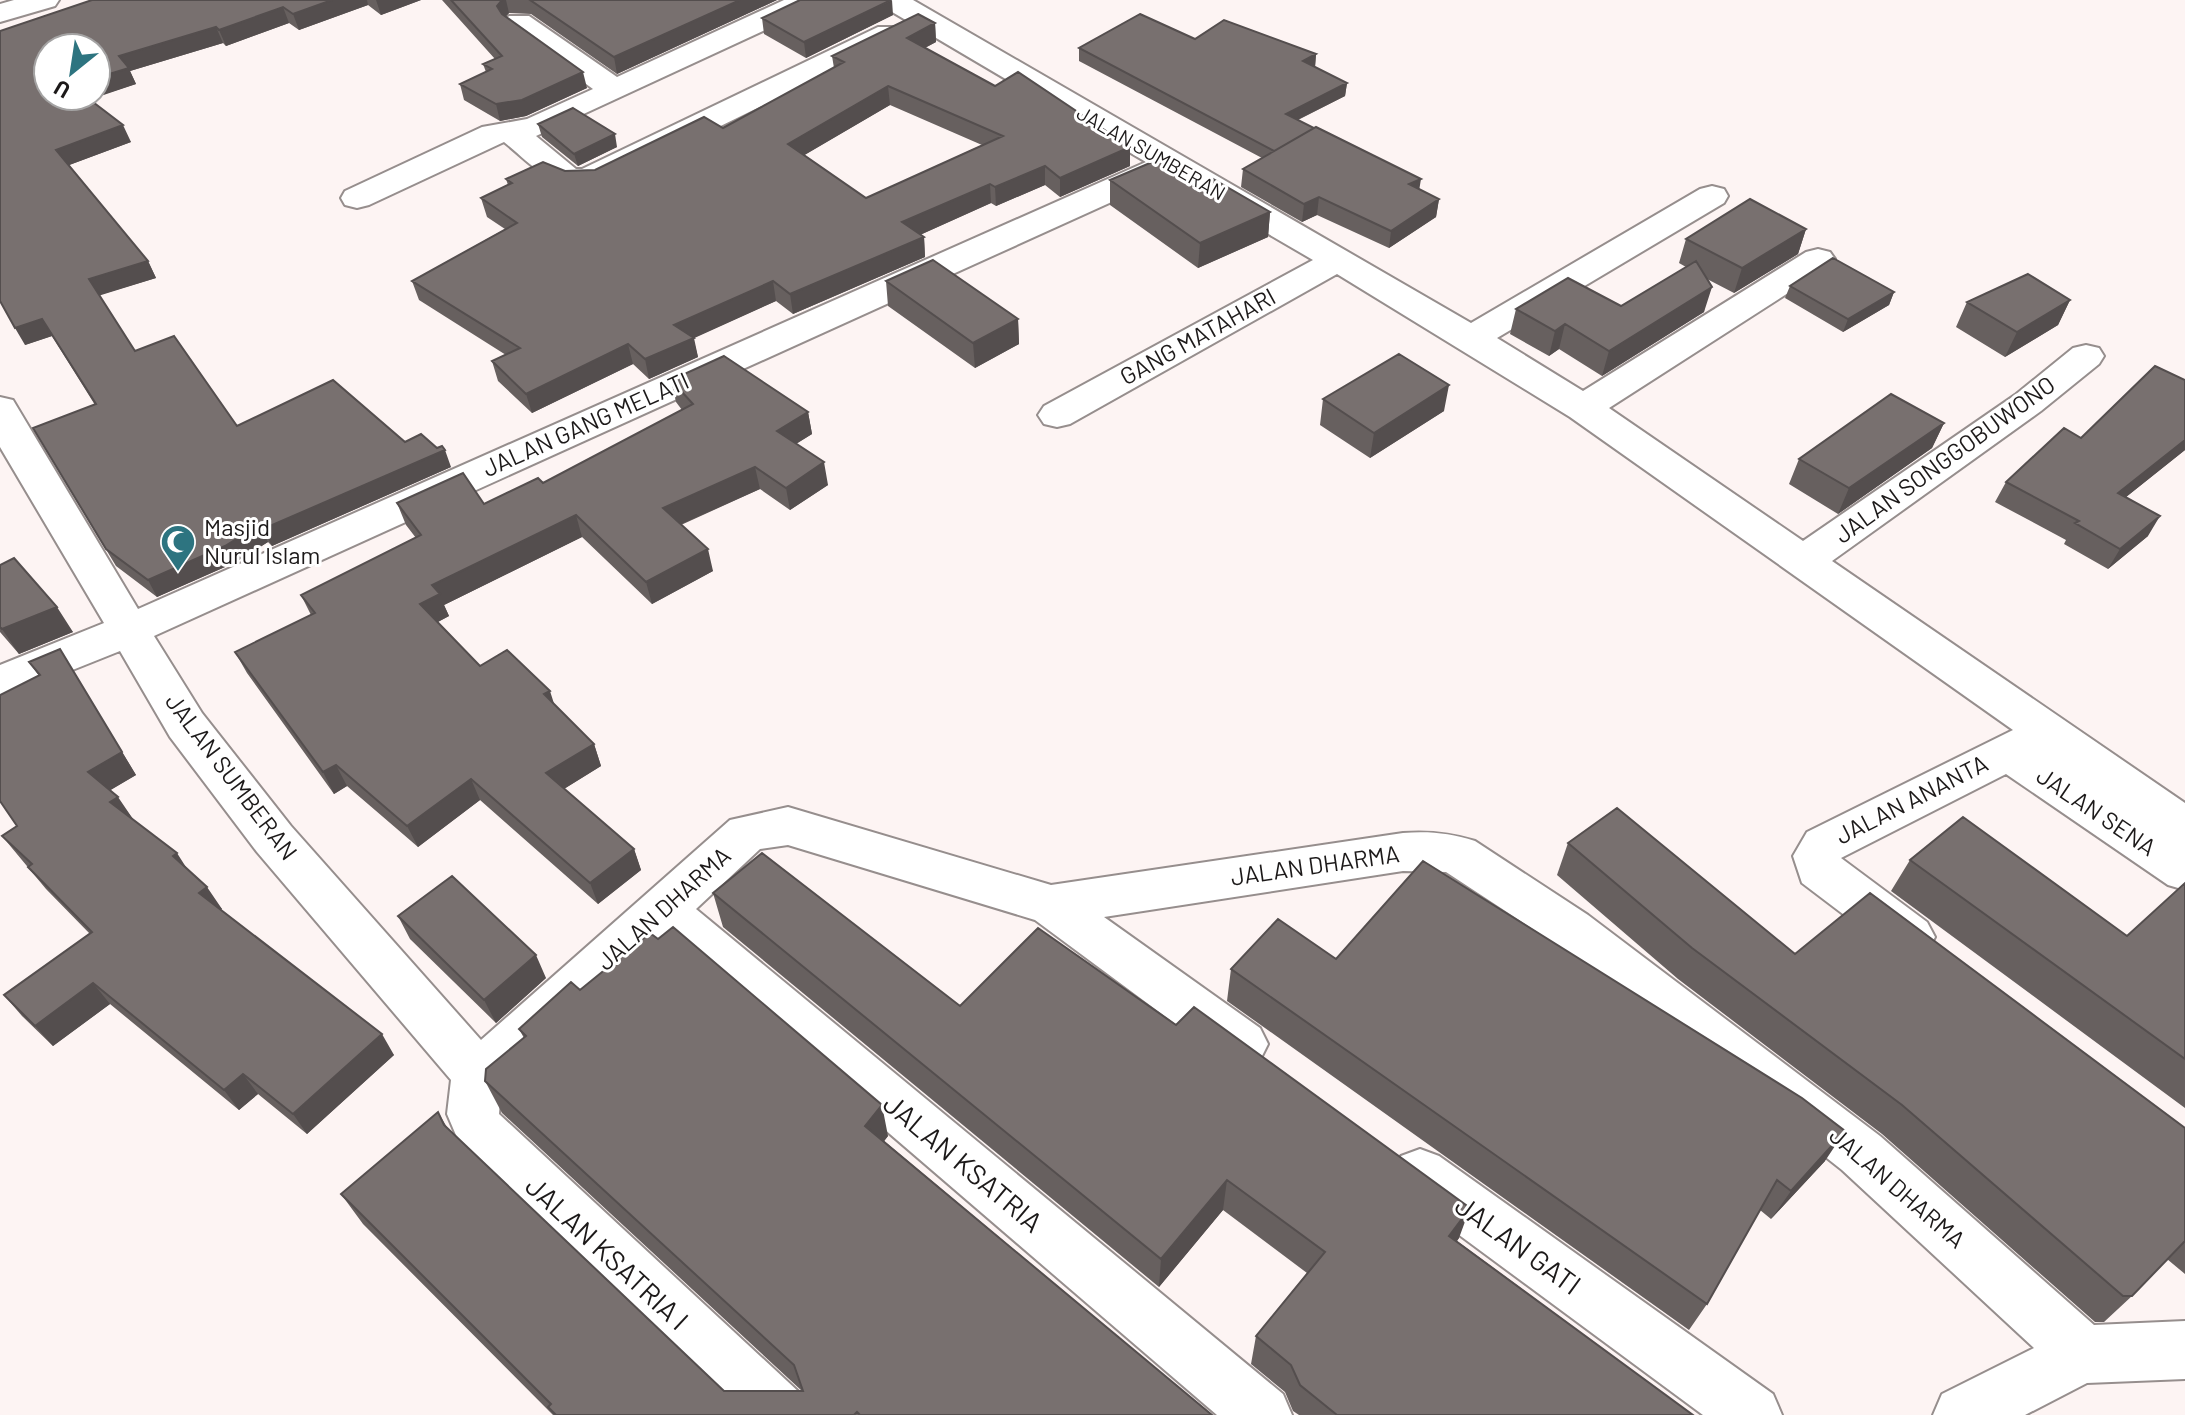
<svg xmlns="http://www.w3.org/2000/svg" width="2185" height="1415" viewBox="0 0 2185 1415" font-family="Barlow,sans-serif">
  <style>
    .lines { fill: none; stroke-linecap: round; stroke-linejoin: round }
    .minor-casing { stroke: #968e8d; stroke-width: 4 }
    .minor { fill: #fff; fill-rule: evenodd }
    .wall { fill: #67605f; fill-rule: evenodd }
    .shaded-wall { fill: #544e4e }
    .building { fill: #78706f; stroke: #544e4e; stroke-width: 2; fill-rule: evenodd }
    .labels { text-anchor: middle; stroke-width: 6; stroke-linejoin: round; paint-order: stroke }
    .far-street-label { font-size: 20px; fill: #1c1919; stroke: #fff }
    .street-label { font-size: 24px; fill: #1c1919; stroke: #fff }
    .poi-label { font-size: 24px; fill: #1c1919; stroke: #fff; text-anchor: start }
    .near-street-label { font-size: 28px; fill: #1c1919; stroke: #fff }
  </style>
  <rect width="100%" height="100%" fill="#fdf4f3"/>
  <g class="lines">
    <defs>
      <path id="minor" d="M14,0H59L55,6L0,22V4Z
        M784,0H821L817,6L536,136L576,169H582L878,27H898L903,33L898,39L598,186C557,196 534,166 504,142L369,205L357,208L345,205L341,198L345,191L482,127L527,119L593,89L509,28L504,22L509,16H529L617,77Z
        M878,0H913L1471,323L1700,189L1712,186L1724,189L1728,196L1724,203L1497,338L1583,391L1806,252L1818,249L1830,252L1835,259L1830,266L1609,408L1803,541L2015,395L2073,348L2086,345L2099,348L2104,356L2099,364L2041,411L1832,561L2185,803V890L2168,885L2006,774L1841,858L1927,922L1935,937L1927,952L1910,958L1893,952L1802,883L1793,856L1807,832L2013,730L1570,417L1337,274L1070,424L1057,427L1044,424L1038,415L1044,406L1313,260L1169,176L154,636L202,713L291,826L481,1040L730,820L788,807L1051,885L1403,833C1429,831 1450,833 1475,841L1588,915L1880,1136L2094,1325L2185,1321V1379L2087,1383L2025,1415H1933L1942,1394L2034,1348L1842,1170L1554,943L1446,872L1403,871L1104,917L1260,1028L1268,1044L1260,1060L1242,1067L1224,1060L1035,920L788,845L760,849L696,909L1283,1394L1292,1415H1217L663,939L501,1088L499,1114L801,1394L810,1415H737L464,1154L447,1114L451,1080L257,852L170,737L120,651L0,699V665L104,623L0,447V397L13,400L138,609L1146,162L882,6Z
        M1420,1149L1439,1156L1773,1394L1782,1415H1703L1401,1192L1393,1174L1401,1156Z"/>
    </defs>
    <use href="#minor" class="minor-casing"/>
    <use href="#minor" class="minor"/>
  </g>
  <path class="wall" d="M92,0H421L381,15L368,5L299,30L289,23L226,46L223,43L130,71L136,84L89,99L131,142L69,165L148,261L156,278L99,295L135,351L237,426L405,442L451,467L272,546L268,542L234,563L157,597L116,566L33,428L95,405L52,336L25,345Z
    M442,0H777L617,74L531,14L509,13L506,16L587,88L526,116L500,121L464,100L460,84L486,72L483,64L495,59Z
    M893,15L806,58L764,34L762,18Z
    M935,23L936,42L925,48L1130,166L1060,197L1045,185L996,206L991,203L920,235L924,237L925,257L793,314L776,301L693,338L698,357L649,379L633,364L532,413L498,381L492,361L506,355L419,300L412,281L505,229L487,217L481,198L508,185L506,179L565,171L595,170L723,128L834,68L832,56ZM890,105L982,145L866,198L804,155Z
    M1195,39L1316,54L1315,67L1347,83L1345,96L1298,120L1419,189L1439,199L1436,217L1389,248L1317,215L1302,222L1241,187L1243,169L1262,158L1079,61V48Z
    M538,124L617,147L578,166L542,137Z
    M1110,180L1198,188L1270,212L1268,237L1198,268L1110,205Z
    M1806,229L1798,254L1734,293L1707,279L1704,312L1602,376L1559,349L1549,356L1510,334L1516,309L1621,306L1686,267L1679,263L1686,239Z
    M886,281L1018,319L1019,344L975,368L888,306Z
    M1790,286L1894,292L1889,305L1843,332L1785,298Z
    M2070,300L2058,325L2005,357L1956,327L1967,302Z
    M671,380L808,412L812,434L796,444L828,485L790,510L760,489L681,525L713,571L652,604L582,537L444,605L449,616L438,622L480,666L554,704L594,744L601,766L564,789L634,849L641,870L598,904L480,800L418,847L347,786L334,794L247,673L235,652L311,615L301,595L416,538L406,525L397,503L484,504L543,483L682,410L676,402Z
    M2185,380V450L2126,497L2148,536L2108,569L2064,544L2066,540L1995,502L2006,482L2081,438Z
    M1323,399L1444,411L1370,458L1320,425Z
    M1944,423L1932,448L1838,514L1789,484L1799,459Z
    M0,565L73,632L19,654L0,632Z
    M60,649L136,775L110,790L133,819L187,869L222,909L220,910L394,1055L307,1134L258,1094L239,1110L110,1004L53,1046L22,1016L4,995L90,934L46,889L2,836L17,826L39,676L29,662Z
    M1568,843L1795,954L2185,1128V1274L2167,1259L2132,1296L2104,1322H2095L1882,1134L1678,979L1557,875Z
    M1910,860L2127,936L2185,883V1108L1891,891Z
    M713,893L960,1006L1459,1238L1457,1241L1693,1415H1299L1293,1411L1285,1392L1251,1364L1256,1336L1307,1273L1223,1210L1159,1287L723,927Z
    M398,916L546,978L496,1023L410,939Z
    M1336,959L1825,1161L1771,1219L1760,1210L1707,1304L1689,1330L1227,1001L1231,969Z
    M580,990L888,1136L884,1141L1212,1415H553L363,1224L341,1194L438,1112L448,1129L724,1391H802L502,1113L485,1081L524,1038L519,1029Z"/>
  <path class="shaded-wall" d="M332,0H367L368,5L299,30L293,14Z
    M376,0H421L381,15Z
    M502,0H506L509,13L501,22L497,6Z
    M740,0H777L617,74L614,57Z
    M892,0L893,15L806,58L804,42Z
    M283,7L289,23L226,46L219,30Z
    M935,23L936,42L909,56L907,38Z
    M216,27L223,43L130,71L136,84L80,103L76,96H96V78L119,56Z
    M1316,54L1315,67L1303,61Z
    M583,72L587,88L526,116L500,121L496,104Z
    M1347,83L1345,96L1285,126L1286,114Z
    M888,86L890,105L791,163L788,144Z
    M123,125L131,142L64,167L56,150Z
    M615,134L617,147L578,166L574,154Z
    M1130,147V166L1060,197V178Z
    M1045,166V185L996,206L995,187Z
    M1421,179L1418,197L1409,184Z
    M990,184L991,203L904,242L902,222Z
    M1319,197L1317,215L1302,222L1304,204Z
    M1439,199L1436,217L1389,248L1391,231Z
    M1270,212L1268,237L1198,268L1200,243Z
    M1806,229L1798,254L1734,293L1742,268Z
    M924,237L925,257L793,314L790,294Z
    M148,261L156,278L98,296L89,279Z
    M773,281L776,301L679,345L674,325Z
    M1712,287L1704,312L1602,376L1609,351Z
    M1894,292L1889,305L1843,332L1848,319Z
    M2070,300L2058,325L2005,357L2017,332Z
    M42,319L52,336L25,345L15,328Z
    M1018,319L1019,344L975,368L973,343Z
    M1565,324L1559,349L1549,356L1555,331Z
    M694,338L698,357L649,379L645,359Z
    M628,344L633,364L532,413L526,394Z
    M1449,385L1444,411L1370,458L1374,433Z
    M808,412L812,434L781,453L777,431Z
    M1944,423L1932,448L1838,514L1849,488Z
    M2185,440V450L2106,513L2118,493Z
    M445,450L451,467L272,546L263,529Z
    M824,462L828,485L790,510L786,488Z
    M755,467L760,489L668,530L663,508Z
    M576,515L582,537L444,605L449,616L430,626L420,604L432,585Z
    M2160,516L2148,536L2108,569L2120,549Z
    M259,525L268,542L234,563L157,597L148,580Z
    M708,549L713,571L652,604L646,582Z
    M57,607L73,632L19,654L2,629Z
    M60,649L136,775L104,794L88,772Z
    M550,691L557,713L544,694Z
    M594,744L601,766L554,795L546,773Z
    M336,765L347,786L334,794L323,772Z
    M471,779L480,800L418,847L407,826Z
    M118,797L133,819L110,802Z
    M634,849L641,870L598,904L590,883Z
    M177,853L191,875L173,856Z
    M207,887L222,909L213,915L199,893Z
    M536,955L546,978L496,1023L484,1000Z
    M93,983L110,1004L53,1046L35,1026Z
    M382,1034L394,1055L307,1134L293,1114Z
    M243,1074L258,1094L239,1110L224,1090Z
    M882,1105L888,1136L872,1157L865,1126Z
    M1845,1131L1825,1161L1771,1219L1791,1191Z
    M1227,1180L1223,1210L1159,1287L1161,1259Z
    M1470,1208L1459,1238L1439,1265L1449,1236Z"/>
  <path class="building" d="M92,0H332L293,14L283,7L219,30L216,27L119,56L129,68L96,78V48H48V96H85L123,125L56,150L148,261L89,279L135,351L174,336L237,426L333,380L405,442L421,434L437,448L442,446L445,450L263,529L259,525L225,546L148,580L106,549L33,428L96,404L42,319L15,328L0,301V31Z
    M451,0H502L497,6L502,14L583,72L522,100L496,104L460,84L492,69L483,64L502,56Z
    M530,0H740L614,57Z
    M800,0H891L804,42L762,18Z
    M918,14L935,23L907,38L995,86L1018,72L1130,147L1060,178L1045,166L995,187L990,184L902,222L924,237L790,294L773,281L674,325L694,338L645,359L628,344L526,394L492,361L520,348L412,281L517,223L481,198L512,183L506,179L543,162L565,171L595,170L704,117L723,128L844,62L832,56ZM888,86L1003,136L866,198L788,144Z
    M1140,14L1195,39L1224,20L1316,54L1303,61L1347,83L1286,114L1314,128L1274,151L1079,48Z
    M573,108L615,134L574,154L538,124Z
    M1316,127L1421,179L1409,184L1439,199L1391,231L1319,197L1304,204L1243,169Z
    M1157,160L1198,188L1213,179L1270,212L1200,243L1110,180Z
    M1750,199L1806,229L1742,268L1686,239Z
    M1833,258L1894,292L1848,319L1790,286Z
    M933,260L1018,319L973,343L886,281Z
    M1696,261L1712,287L1609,351L1565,324L1555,331L1516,309L1568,278L1621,306Z
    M2028,274L2070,300L2017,332L1967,302Z
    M1399,354L1449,385L1374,433L1323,399Z
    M724,356L808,412L777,431L824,462L786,488L755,467L663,508L708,549L646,582L576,515L432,585L440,594L420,604L480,666L507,650L550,691L544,694L594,744L546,773L634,849L590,883L471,779L407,826L336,765L323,772L235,652L315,613L301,595L421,535L397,503L463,473L484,504L538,478L543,483L693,404L671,380Z
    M2155,366L2185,380V440L2118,493L2160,516L2120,549L2075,523L2079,521L2006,482L2064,428L2081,438Z
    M1891,394L1944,423L1849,488L1799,459Z
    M14,558L57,607L2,629L0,627V565Z
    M60,649L122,752L88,772L118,797L110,802L177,853L173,856L207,887L199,893L382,1034L293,1114L243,1074L224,1090L93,983L35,1026L4,995L92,932L28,867L32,864L2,836L17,826L0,801V695L40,675L29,662Z
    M1617,808L1795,954L1870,893L2185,1128V1241L2132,1296H2123L1902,1105L1692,948L1568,843Z
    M1963,817L2127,936L2185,883V1059L1910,860Z
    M762,853L960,1006L1038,928L1176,1025L1194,1007L1470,1208L1449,1236L1693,1415H1337L1300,1385L1291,1365L1256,1336L1325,1252L1227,1180L1161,1259L713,893Z
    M1423,861L1802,1098L1845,1131L1791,1191L1777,1180L1707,1304L1231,969L1278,919L1336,959Z
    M452,876L536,955L484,1000L398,916Z
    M673,927L882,1105L865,1126L1212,1415H860L857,1412L854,1415H556L548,1407L551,1404L341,1194L438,1112L444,1125L724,1391H803L794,1365L485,1081L486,1069L526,1036L519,1029L571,982L580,990L650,933L658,939Z"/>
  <defs>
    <symbol id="mosque-pin" viewBox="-11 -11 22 30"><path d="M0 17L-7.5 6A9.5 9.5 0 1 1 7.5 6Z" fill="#2d7480" stroke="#fff"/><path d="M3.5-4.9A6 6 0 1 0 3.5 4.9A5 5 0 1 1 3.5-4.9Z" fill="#fff"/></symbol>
  </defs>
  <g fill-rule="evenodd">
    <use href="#mosque-pin" x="158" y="522" width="40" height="54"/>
  </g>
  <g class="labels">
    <g class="far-street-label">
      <text transform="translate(1151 153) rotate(30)" y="7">JALAN SUMBERAN</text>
    </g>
    <g class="street-label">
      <text transform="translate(1198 337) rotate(-29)" y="8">GANG MATAHARI</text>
      <text transform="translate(586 425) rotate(-24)" y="8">JALAN GANG MELATI</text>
      <text transform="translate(1945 460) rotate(-36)" y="8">JALAN SONGGOBUWONO</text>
      <text transform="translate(231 777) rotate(53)" y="8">JALAN SUMBERAN</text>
      <text transform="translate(1912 800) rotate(-27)" y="8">JALAN ANANTA</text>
      <text transform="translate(2096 812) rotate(34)" y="8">JALAN SENA</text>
      <text transform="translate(1315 866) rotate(-8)" y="8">JALAN DHARMA</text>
      <text transform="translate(664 909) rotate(-42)" y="8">JALAN DHARMA</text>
      <text transform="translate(1897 1188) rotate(41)" y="8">JALAN DHARMA</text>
    </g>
    <g class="poi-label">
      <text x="204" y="536">Masjid<tspan x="204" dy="28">Nurul Islam</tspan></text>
    </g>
    <g class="near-street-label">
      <text transform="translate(963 1163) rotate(40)" y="10">JALAN KSATRIA</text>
      <text transform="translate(1518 1245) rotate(36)" y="10">JALAN GATI</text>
      <text transform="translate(607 1253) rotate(43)" y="10">JALAN KSATRIA I</text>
    </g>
  </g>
  <g transform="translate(72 72) rotate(210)"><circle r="38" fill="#ffffff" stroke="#a4a3a3" stroke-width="2"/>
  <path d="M0-6L14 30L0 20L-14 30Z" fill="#2d7480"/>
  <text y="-12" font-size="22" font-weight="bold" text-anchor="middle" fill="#1c1919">U</text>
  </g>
</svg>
